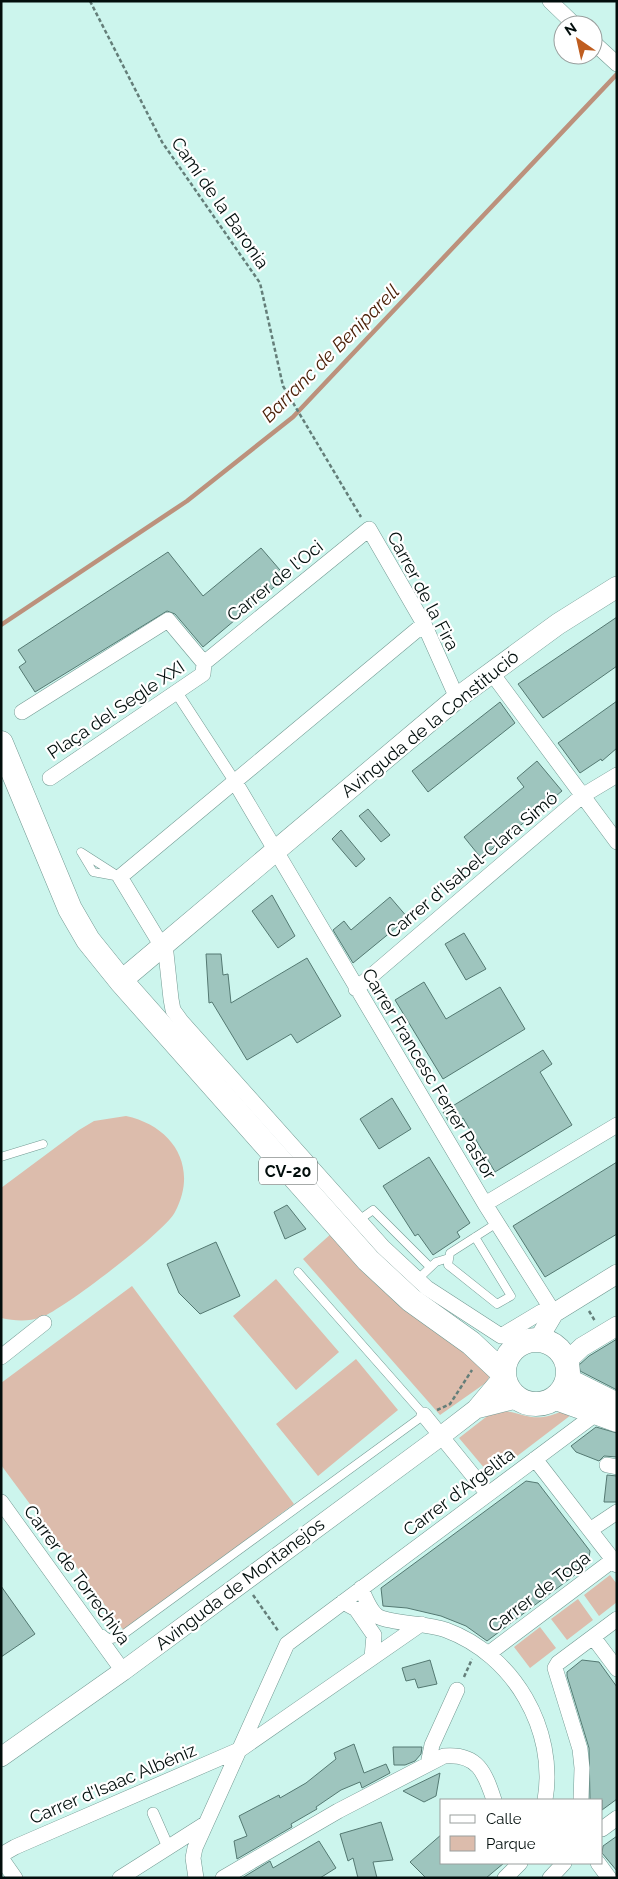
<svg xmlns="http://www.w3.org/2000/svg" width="618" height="1879" viewBox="0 0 618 1879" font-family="Raleway,sans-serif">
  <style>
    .green { fill: #dcbcac }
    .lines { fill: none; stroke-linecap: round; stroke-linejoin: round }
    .stream { stroke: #bc917c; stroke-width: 4.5 }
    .building { fill: #9ec5be; stroke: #547972 }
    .service-casing { stroke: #739a93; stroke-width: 9 }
    .pedestrian-casing { stroke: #739a93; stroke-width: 12 }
    .minor-casing { stroke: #739a93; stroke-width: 16 }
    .tertiary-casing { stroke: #739a93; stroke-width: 20 }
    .secondary-casing { stroke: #739a93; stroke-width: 22 }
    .primary-casing { stroke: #739a93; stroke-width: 25 }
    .path { stroke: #647e79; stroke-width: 2.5; stroke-dasharray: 4 2.5; stroke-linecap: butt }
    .service { stroke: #fff; stroke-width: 8 }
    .pedestrian { stroke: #fff; stroke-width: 11 }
    .minor { stroke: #fff; stroke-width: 15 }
    .tertiary { stroke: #fff; stroke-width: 19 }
    .secondary { stroke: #fff; stroke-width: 21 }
    .primary { stroke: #fff; stroke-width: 24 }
    .labels { text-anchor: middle; stroke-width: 4.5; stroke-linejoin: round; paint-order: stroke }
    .shield { fill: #fff; stroke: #4e5655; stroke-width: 1 }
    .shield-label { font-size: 16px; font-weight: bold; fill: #020e0c }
    .street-label { font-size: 18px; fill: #020e0c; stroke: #fff }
    .water-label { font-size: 19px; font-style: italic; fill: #4c2209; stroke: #fff }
  </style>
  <rect width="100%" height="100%" fill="#ccf5ed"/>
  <path class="green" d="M126,1116C173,1126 199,1167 175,1212C166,1231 62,1310 42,1317C28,1322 15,1321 1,1318V1188L79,1130L94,1121Z
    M332,1233L491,1372L487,1382L440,1415L303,1259Z
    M276,1279L339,1352L296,1390L233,1316Z
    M132,1286L294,1504L124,1631L1,1465V1383Z
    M356,1359L398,1410L318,1476L276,1424Z
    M495,1410C524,1411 532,1426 564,1410L571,1415L491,1476L459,1438Z
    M610,1575L617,1584V1602L599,1616L584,1595Z
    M578,1599L593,1620L567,1640L551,1619Z
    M540,1627L556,1648L530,1668L514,1647Z"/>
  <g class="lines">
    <path class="stream" d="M1,625L187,501L293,417L617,74"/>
  </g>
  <path class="building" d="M261,548L286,577L203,647L175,614L167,611L35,692L19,667L26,662L18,650L168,552L203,596Z
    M617,617V666L543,718L518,684Z
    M617,701V748L602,761L601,759L580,773L558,743Z
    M500,702L515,723L428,792L412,771Z
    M537,761L562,791L481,858L464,837L524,787L517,778Z
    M368,809L390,835L381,842L359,816Z
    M341,830L365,859L356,867L332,839Z
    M272,895L295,936L278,948L252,911Z
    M390,897L408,918L353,963L333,930L344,921L351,930Z
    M464,933L486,969L466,980L445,944Z
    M206,954H221L223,975L228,974L231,1003L307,958L341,1016L297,1043L291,1034L247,1060L212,1002L209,1003Z
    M424,982L446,1019L500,987L525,1029L443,1079L395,1000Z
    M543,1050L552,1064L540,1072L572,1125L495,1172L463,1118L451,1125L443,1112Z
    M392,1098L411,1129L379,1149L360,1119Z
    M429,1157L470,1223L457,1232L460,1237L433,1255L418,1234L415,1236L383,1186Z
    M617,1162V1234L545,1277L513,1226Z
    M287,1205L306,1229L285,1239L274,1212Z
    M216,1242L240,1296L200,1314L179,1293L167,1264Z
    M617,1339V1390L580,1371L579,1365L589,1356Z
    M596,1427L617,1433V1457L604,1456L599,1461L576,1452L571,1446Z
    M607,1475L617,1476V1502H604Z
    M526,1481L538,1483L590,1551L588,1565L487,1641L466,1626L441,1616L407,1608L383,1606L381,1588Z
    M1,1586L35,1634L1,1657Z
    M430,1660L437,1684L418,1688L415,1679L406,1681L402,1668Z
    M582,1660L599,1662L617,1687V1799L602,1810V1800H590L589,1748L567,1676V1672Z
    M354,1744L364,1773L386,1764L390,1773L362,1788L360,1782L341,1790L316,1807L317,1809L291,1824L292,1827L237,1859L234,1841L247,1836L239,1816L279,1795L280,1798L306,1783L336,1759L334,1753Z
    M393,1747H422L421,1754L415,1761L405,1765H394Z
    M440,1773L436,1796L424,1802L403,1791Z
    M381,1822L393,1860L373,1862L377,1878H358L353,1858L348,1861L340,1834Z
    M442,1834V1863H504L486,1878H426L410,1862Z
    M617,1836V1871L602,1853L603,1846Z
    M319,1841L336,1868L320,1878H242L270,1861L273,1868Z"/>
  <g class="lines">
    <defs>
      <path id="service" d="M81,852L120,877L93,872Z
        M1,1157L43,1144
        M359,1220L373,1210L430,1267
        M475,1237L511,1296L497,1304L448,1265L450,1253L497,1223
        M418,1279L436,1262L449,1258
        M103,1634C111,1641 115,1640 124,1634L424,1415L298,1272"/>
      <path id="pedestrian" d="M177,693L235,782
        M153,1813L168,1847"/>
      <path id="minor" d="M550,1L575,25
        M593,42L617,64
        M424,624L120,877L166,953L171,999L173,1010L181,1021L383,1247L427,1288L501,1336L541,1312L554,1313
        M204,663L369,529L424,624L457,698
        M491,672L617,842
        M22,712L168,620L204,663L203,674L50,778
        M235,782L485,1204L554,1313
        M356,989L582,796L617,775
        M485,1204L617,1125
        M1,1357L44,1323
        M424,1415L488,1494
        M535,1459L617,1565
        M607,1465L617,1467
        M1,1502L123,1671
        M590,1530L617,1512
        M361,1588C365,1597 370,1612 379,1617C394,1624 428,1623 446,1630C514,1655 557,1730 545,1800
        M343,1602L356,1609L374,1635L372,1658
        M593,1637L617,1669
        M488,1654L613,1560
        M428,1764L432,1745L457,1690
        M581,1800L582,1768L580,1749L555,1668L558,1663L617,1619
        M602,1829L617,1818
        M1,1855L15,1847L241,1749L421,1624
        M1,1858L15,1878
        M598,1863L609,1878
        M120,1878L205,1824
        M196,1878L193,1858L195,1848L287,1644L597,1413
        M223,1878L338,1811L444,1756C478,1753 485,1773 494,1800
        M505,1878L520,1863
        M550,1878L564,1863"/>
      <path id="tertiary" d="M538,1340L554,1313L617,1274
        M566,1362L582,1347L617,1326
        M476,1409L516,1399
        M1,1757L123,1671L441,1436L476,1409L503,1377"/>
      <path id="secondary" d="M121,981L457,698L558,624L617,587"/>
      <path id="primary" d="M1,743L70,909L88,940L121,981L368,1260L411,1300L471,1343L503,1373
        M504 1372a32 32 0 1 1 64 0a32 32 0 1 1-64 0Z
        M567,1380L617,1405
        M556,1398L617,1420"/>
    </defs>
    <use href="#service" class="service-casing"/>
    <use href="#pedestrian" class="pedestrian-casing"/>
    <use href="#minor" class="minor-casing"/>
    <use href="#tertiary" class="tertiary-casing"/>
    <use href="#secondary" class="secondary-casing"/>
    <use href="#primary" class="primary-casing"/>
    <path class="path" d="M90,1L162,142L260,283L283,386L361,517
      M589,1311L595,1321
      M437,1410L450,1404L472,1370
      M253,1595L279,1632
      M464,1677L472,1659"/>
    <use href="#service" class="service"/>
    <use href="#pedestrian" class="pedestrian"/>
    <use href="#minor" class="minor"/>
    <use href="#tertiary" class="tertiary"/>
    <use href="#secondary" class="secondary"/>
    <use href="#primary" class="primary"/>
  </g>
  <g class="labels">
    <rect class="shield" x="259" y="1157.5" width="58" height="27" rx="4"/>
    <g class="shield-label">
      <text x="288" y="1177">CV-20</text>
    </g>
    <g class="street-label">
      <text transform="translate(220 203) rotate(55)" y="6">Camí de la Baronia</text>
      <text transform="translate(275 581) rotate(-39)" y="6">Carrer de l'Oci</text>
      <text transform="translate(423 591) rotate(62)" y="6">Carrer de la Fira</text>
      <text transform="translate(116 710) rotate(-34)" y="6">Plaça del Segle XXI</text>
      <text transform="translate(430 724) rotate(-39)" y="6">Avinguda de la Constitució</text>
      <text transform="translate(472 865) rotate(-40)" y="6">Carrer d'Isabel-Clara Simó</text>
      <text transform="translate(429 1074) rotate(59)" y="6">Carrer Francesc Ferrer Pastor</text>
      <text transform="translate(459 1492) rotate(-37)" y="6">Carrer d'Argelita</text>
      <text transform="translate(77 1575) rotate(54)" y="6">Carrer de Torrechiva</text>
      <text transform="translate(240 1584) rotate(-37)" y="6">Avinguda de Montanejos</text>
      <text transform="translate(539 1592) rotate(-37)" y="6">Carrer de Toga</text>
      <text transform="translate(113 1784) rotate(-23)" y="6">Carrer d'Isaac Albéniz</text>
    </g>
    <g class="water-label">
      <text transform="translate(330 353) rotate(-45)" y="7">Barranc de Beniparell</text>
    </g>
  </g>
  <rect width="618" height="1879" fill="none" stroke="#020e0c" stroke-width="5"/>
  <rect x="440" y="1799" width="162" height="65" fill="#ffffff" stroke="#9a9f9e"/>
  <rect x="450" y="1815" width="25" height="8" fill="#ffffff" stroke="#9a9f9e"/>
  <text x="486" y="1824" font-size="15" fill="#020e0c">Calle</text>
  <rect x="450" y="1836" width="25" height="15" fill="#dcbcac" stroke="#9a9f9e"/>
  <text x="486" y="1849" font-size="15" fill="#020e0c">Parque</text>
  <g transform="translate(578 40) rotate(326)"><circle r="24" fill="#ffffff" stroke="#9a9f9e"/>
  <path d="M0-4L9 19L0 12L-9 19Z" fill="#bf5d1f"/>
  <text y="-8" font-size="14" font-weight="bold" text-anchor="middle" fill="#020e0c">N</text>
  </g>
</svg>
